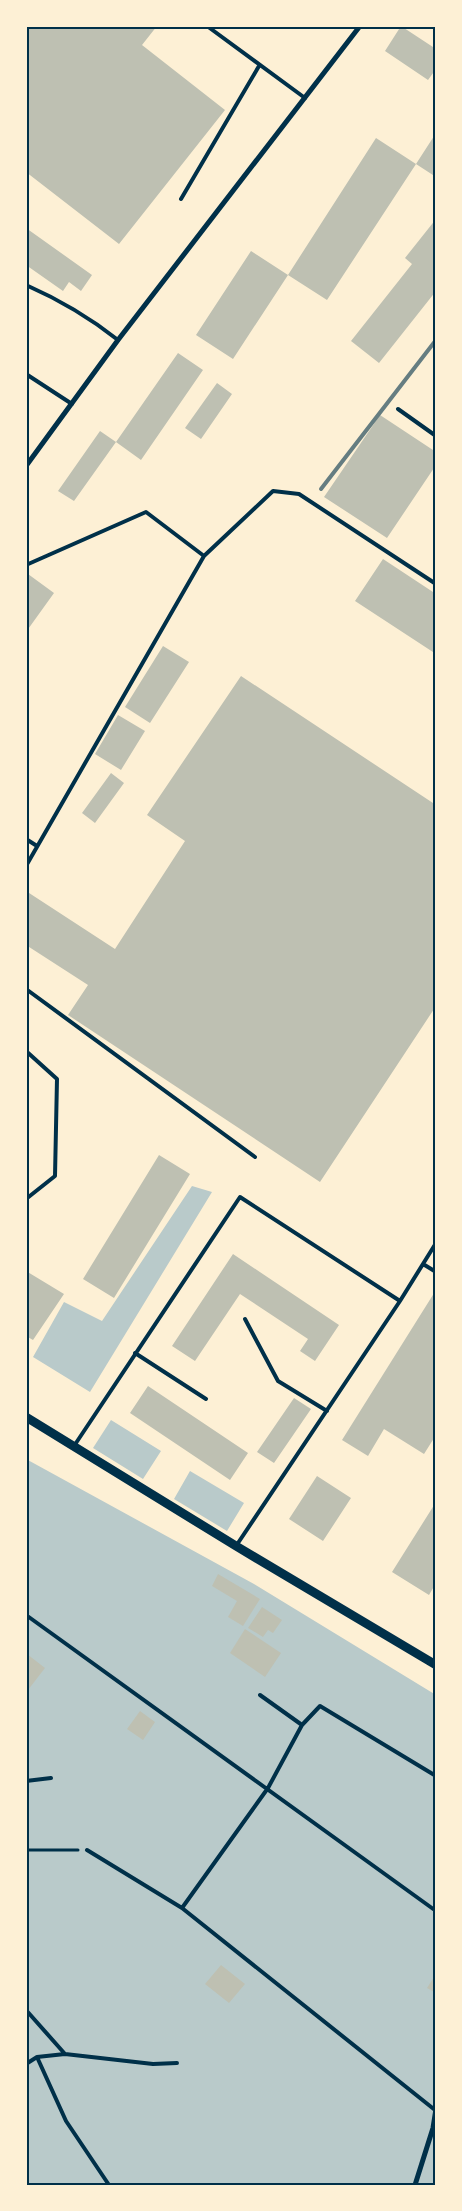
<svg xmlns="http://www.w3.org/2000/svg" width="462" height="2211" viewBox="0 0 462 2211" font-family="Manrope,sans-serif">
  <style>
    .green { fill: #b9caca }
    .building { fill: #bec0b2 }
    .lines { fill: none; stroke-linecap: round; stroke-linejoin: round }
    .path { stroke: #003049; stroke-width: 3 }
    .service { stroke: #003049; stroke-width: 4 }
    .minor { stroke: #003049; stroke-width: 5 }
    .tertiary { stroke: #003049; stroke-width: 9 }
    .rail { stroke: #657d81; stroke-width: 4 }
    .neatline { fill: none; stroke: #003049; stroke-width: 2 }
  </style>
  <rect width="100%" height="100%" fill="#fdf0d5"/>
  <path class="green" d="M192,1186L212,1192L90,1392L33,1357L64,1302L102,1321Z
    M111,1420L161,1451L143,1479L93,1448Z
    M26,1459L254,1584L436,1695V2185H26Z
    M190,1471L244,1503L227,1531L174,1499Z"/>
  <path class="building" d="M26,26H157L142,45L225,110L119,244L26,172Z
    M401,26L436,49V69L428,80L385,51Z
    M436,133V177L416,164Z
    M376,138L416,164L327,300L288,275Z
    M436,219V291L379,363L351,341L412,264L405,258Z
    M26,228L92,275L81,291L69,282L63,291L26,265Z
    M251,251L288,275L233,359L196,335Z
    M178,353L203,370L141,460L116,442Z
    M217,383L232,394L201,439L185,428Z
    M380,415L436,452V465L387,538L324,497Z
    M100,431L116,442L74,501L58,491Z
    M383,559L436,594V654L355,601Z
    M28,574L54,593L26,632V577Z
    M163,646L189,662L150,723L125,707Z
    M241,676L436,805V1006L320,1182L68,1015L88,985L26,945V891L115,949L185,841L147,815Z
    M118,715L145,731L121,770L95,754Z
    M111,773L124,783L95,823L82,813Z
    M159,1155L190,1174L114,1298L83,1279Z
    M233,1254L339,1325L315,1361L300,1351L308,1339L240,1294L195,1361L172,1346Z
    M26,1271L64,1294L33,1340L26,1336Z
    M436,1290V1435L424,1454L384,1429L368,1456L342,1440Z
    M148,1386L248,1453L230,1480L130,1413Z
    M294,1398L311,1409L274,1463L257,1452Z
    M317,1476L351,1498L323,1541L289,1519Z
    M436,1502V1583L429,1595L392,1572Z
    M218,1574L260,1599L243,1626L228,1617L237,1601L212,1586Z
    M262,1607L282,1620L273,1633L268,1630L263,1637L248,1628Z
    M245,1629L281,1653L265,1677L230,1653Z
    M27,1654L45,1668L28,1690L26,1688Z
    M140,1711L155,1722L143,1740L127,1729Z
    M221,1965L245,1984L229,2003L205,1984Z
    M436,1974V1993L427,1988Z"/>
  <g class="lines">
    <path class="path" d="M26,1850H78"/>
    <path class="service" d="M207,26L305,98
      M181,199L259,66
      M26,285C60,300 89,317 118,340
      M26,374L72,404
      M398,409L436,436
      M26,565L146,512L204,556
      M26,839L37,846
      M26,866L204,556L273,491L299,494L436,584
      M26,989L255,1157
      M26,1051L57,1079L55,1176L26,1199
      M423,1264L436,1272
      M245,1319L278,1381L327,1411
      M135,1353L206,1399
      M74,1446L240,1197L400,1301
      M236,1546L400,1301L436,1243
      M26,1615L436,1911
      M260,1695L302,1725
      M26,1781L51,1778
      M87,1850L182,1908L435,2110
      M182,1908L268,1788L302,1725L320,1706L436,1776
      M26,2010L65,2054L37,2057L26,2064
      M65,2054L153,2064L177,2063
      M37,2057L66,2121L109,2185"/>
    <path class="minor" d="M26,466L118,340L360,26
      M415,2185L433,2128L436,2109"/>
    <path class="tertiary" d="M26,1417L236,1546L436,1665"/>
    <path class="rail" d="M321,489L436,340"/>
  </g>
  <rect width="462" height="2211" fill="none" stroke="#fdf0d5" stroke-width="55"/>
  <rect x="28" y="28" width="406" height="2156" class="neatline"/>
</svg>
